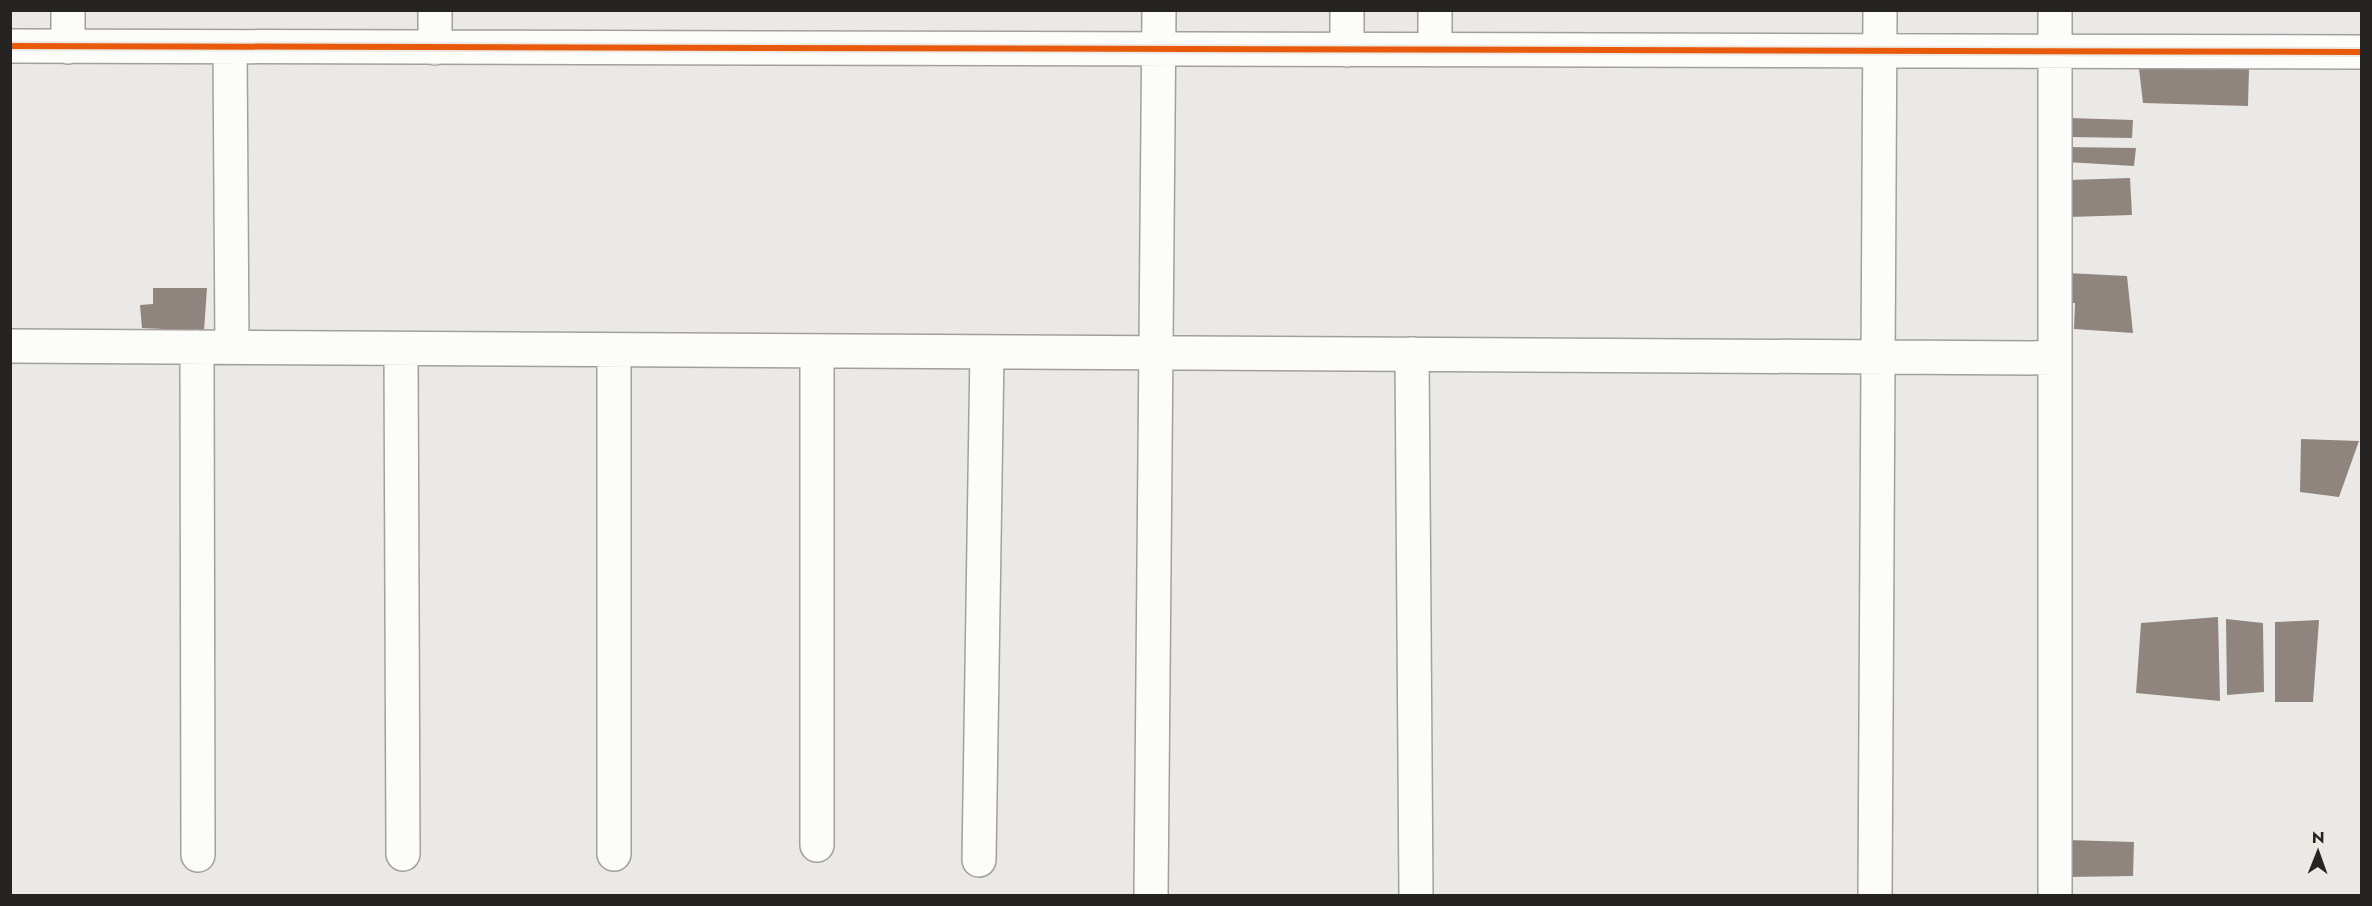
<svg xmlns="http://www.w3.org/2000/svg" width="2372" height="906" font-family="Jost,sans-serif">
	<style>
		.building { fill: #90857e }
		.lines { fill: none; stroke-linecap: round; stroke-linejoin: round }
		.minor-casing { stroke: #a2a09e; stroke-width: 36 }
		.minor { stroke: #fcfcfb; stroke-width: 33 }
		.cycleway-casing { stroke: #edeae3; stroke-width: 10 }
		.cycleway { stroke: #e8590c; stroke-width: 6 }
	</style>
	<rect width="100%" height="100%" fill="#ebe9e5"/>
	<!-- building -->
	<path class="building" d="M2139 69H2249L2248 106 2143 103Z
		M2069 118 2133 120 2132 138 2069 137Z
		M2067 147 2136 148 2134 166 2066 162Z
		M2130 178 2132 215 2069 217 2070 180Z
		M2067 273 2127 276 2133 333 2074 329 2075 303H2067Z
		M153 288H207L204 331 142 328 140 305 153 304Z
		M2301 439 2359 441 2339 497 2300 492Z
		M2218 617 2220 701 2136 693 2141 623Z
		M2226 619 2263 623 2264 692 2227 695Z
		M2319 620 2313 702H2275V622Z
		M2067 840 2134 842 2133 876 2067 877Z"/>
	<g class="lines">
		<!-- minor casing -->
		<g class="minor-casing">
			<path id="minor" d="M435 10V48
				M2055 10V896
				M10 46 2362 52
				M68 47V10
				M230 47 232 347
				M1347 50V10
				M1435 50V10
				M10 346 2055 358
				M197 347 198 855
				M401 349 403 854
				M614 350V854
				M1412 354 1416 896
				M817 845V351
				M979 860 987 352
				M1151 896 1159 10
				M1875 896 1880 10"/>
		</g>
		<!-- minor -->
		<use href="#minor" class="minor"/>
		<!-- cycleway casing -->
		<g class="cycleway-casing">
			<path id="cycleway" d="M10 46 2362 52"/>
		</g>
		<!-- cycleway -->
		<use href="#cycleway" class="cycleway"/>
	</g>
	<!-- border -->
	<rect width="2372" height="906" fill="none" stroke="#262422" stroke-width="24"/>
	<!-- north arrow -->
	<g transform="translate(2318 852) rotate(1)" stroke="#edeae3" stroke-width="4.5" paint-order="stroke">
	<path d="M0-4.5L10 22L0 15L-10 22Z" fill="#262422"/>
	<text y="-9" font-size="16" font-weight="bold" text-anchor="middle" fill="#262422">N</text>
	</g>
</svg>
